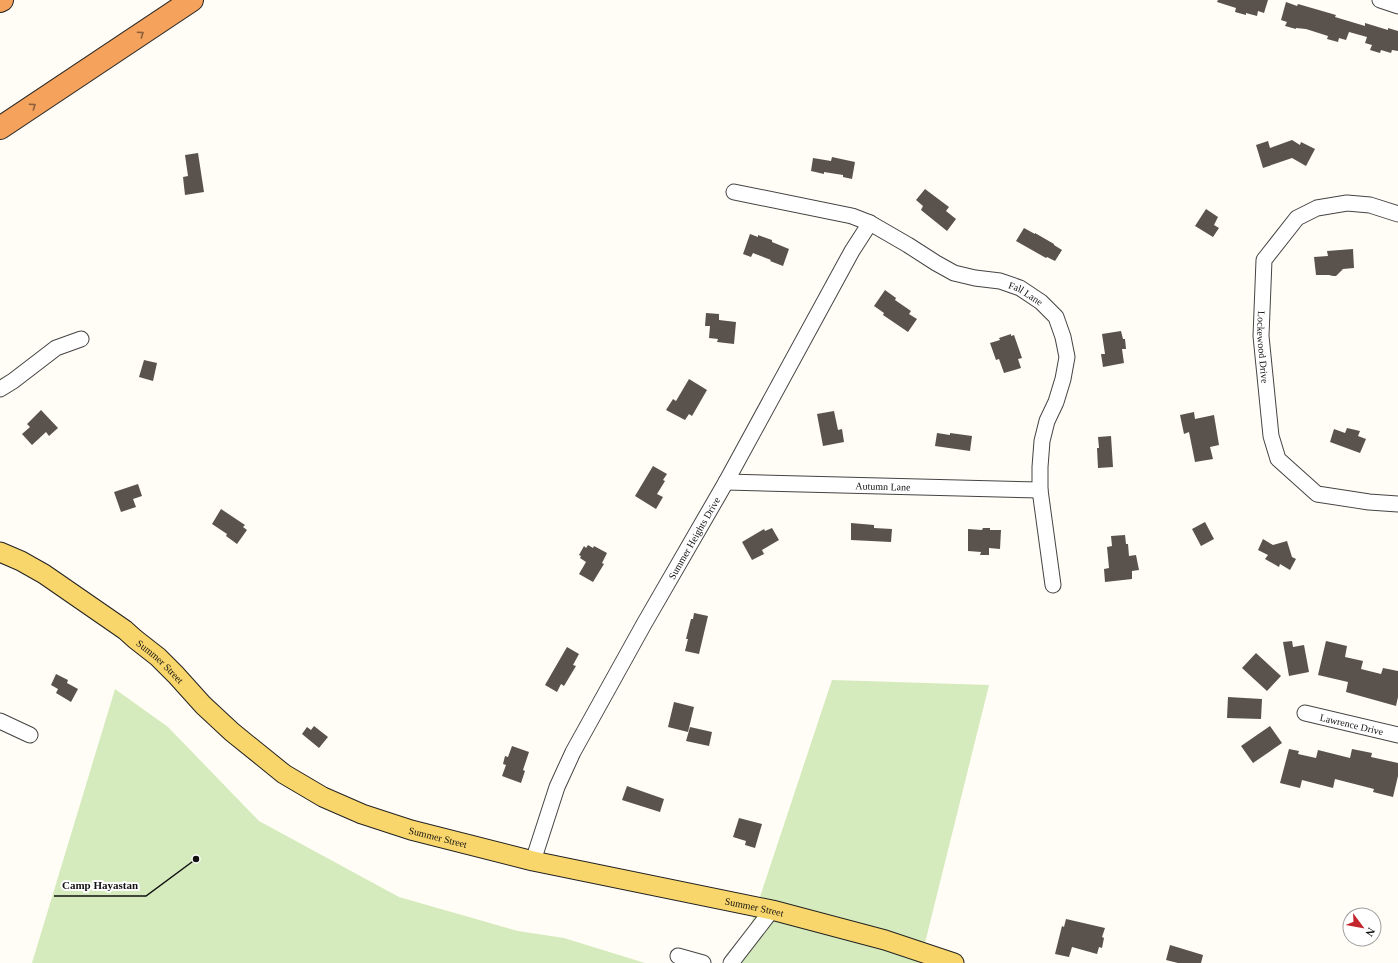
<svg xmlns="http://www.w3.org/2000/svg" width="1398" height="963" font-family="Georgia,serif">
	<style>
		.green { fill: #d5ebbd }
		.building { fill: #5a524d }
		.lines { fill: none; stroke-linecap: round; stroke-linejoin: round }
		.minor-casing { stroke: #444; stroke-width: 17 }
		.major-casing { stroke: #222; stroke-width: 21 }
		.highway-casing { stroke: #222; stroke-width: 24 }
		.minor { stroke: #fff; stroke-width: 15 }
		.major { stroke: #f9d66b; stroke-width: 19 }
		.highway { stroke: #f5a25d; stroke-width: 22 }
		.oneway { stroke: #8e613b }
		.labels { text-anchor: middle; stroke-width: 4; stroke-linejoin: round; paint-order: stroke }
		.street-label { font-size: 10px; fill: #111; stroke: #fff }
		.leader { fill: none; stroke: #111; stroke-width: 1.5 }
		.callout-dot { fill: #111; stroke: #fff; stroke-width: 1.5 }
		.callout-label { font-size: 11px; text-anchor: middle; font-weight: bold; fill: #111; stroke: #fff; stroke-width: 4; stroke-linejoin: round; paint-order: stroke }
	</style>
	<rect width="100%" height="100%" fill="#fffdf5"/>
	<!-- green -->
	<path class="green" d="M832 680 989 685 920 963H738Z
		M115 689 168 727 259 821 399 897 518 931 564 938 645 963H32Z"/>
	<!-- building -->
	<path class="building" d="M1218 0H1268L1264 13 1258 11 1257 16 1246 13V15L1235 12 1236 8 1217 2Z
		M1286 2 1297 6 1298 4 1336 15 1335 17 1365 26V23L1388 30V28L1398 31V51L1392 50 1391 53 1381 50 1380 53 1370 50 1372 45 1365 43 1367 37 1349 32 1346 40 1339 38 1338 42 1327 39 1328 36 1306 29 1296 28V29L1285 26 1287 22 1281 20Z
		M1292 140 1300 145 1301 142 1315 149 1306 166 1292 158 1263 168 1256 145 1268 141 1270 148Z
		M198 153 204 192 185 195 183 177 188 176 185 155Z
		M832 157 855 162 852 179 843 177V175L824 172V174L811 171 813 158 831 161Z
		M925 189 949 207 946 211 956 219 947 231 921 210 923 206 916 200Z
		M1206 209 1218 217 1214 225 1219 228 1213 237 1195 226Z
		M1024 228 1035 234V233L1054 244V245L1062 250 1055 261 1047 257 1046 258 1016 241Z
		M750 234 758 237V235L772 240V242L789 249 783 266 770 261 771 260 753 253 751 257 743 254Z
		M1353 249 1354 268 1343 269 1336 276H1333L1329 275H1316L1314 257 1328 256 1327 251Z
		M885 290 896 298 895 300 911 311 909 314 917 319 908 332 883 315 884 313 874 306Z
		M706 313 719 314V320L736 322 734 344 717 342 718 339 709 338 710 326H705Z
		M1121 331 1123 339H1125L1126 349H1122L1124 363 1103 367 1101 354H1105L1102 334Z
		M1011 334V336L1014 335 1022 358 1018 359 1021 368 1004 373 999 359 996 360 990 343 1000 340 999 338Z
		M144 360 157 363 153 381 139 377Z
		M689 379 707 390 692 416 689 414 685 420 666 410 673 399 676 401Z
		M41 410 58 428 49 436 46 432 32 445 22 434 30 427 27 424Z
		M834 411 838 430 842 429 844 442 823 446 817 414Z
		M1194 412 1195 419 1214 415 1219 445 1210 447 1213 459 1195 462 1189 432 1184 434 1180 415Z
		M1347 428 1360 431 1358 436 1366 439 1360 453 1330 442 1334 429 1345 433Z
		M937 433 950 435V433L972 436 970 451 935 446Z
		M1111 436 1113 467 1098 468 1097 448H1099L1098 437Z
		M653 466 667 474 663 480 665 481 657 494 663 497 656 509 635 496Z
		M138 484 142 496 133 499 136 507 121 512 114 492Z
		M221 509 245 525 243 527 247 530 237 544 226 536 227 534 212 524Z
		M1205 522 1214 539 1201 546 1192 529Z
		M851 523 874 525V528L892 529 891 542 851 540Z
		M772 528 779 540 762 550 764 554 752 560 742 542 764 529 765 531Z
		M983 528H990V530H1001L1000 549 989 548V555H980L981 552 968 551V529L982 530Z
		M1125 535 1126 544H1128L1129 556 1136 555 1139 570 1132 571V579L1105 582 1104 569 1109 568 1107 547 1112 546 1111 536Z
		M1263 539 1273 545 1287 541 1292 557 1296 559 1290 570 1280 564 1279 567 1265 559 1268 555 1258 550Z
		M588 545 593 548 594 546 607 553 602 563 604 564 593 582 579 574 586 562 580 558 581 556 579 555 584 546 586 548Z
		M694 613 708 616 699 654 685 651 688 639H686L691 619H693Z
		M1292 641 1293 647 1304 645 1309 672 1289 676 1283 642Z
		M1326 641 1347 646 1345 657 1363 661 1361 669 1381 674 1383 668 1398 671V697L1396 706 1346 692 1348 682 1318 675Z
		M567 647 579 654 573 665 576 666 564 686 561 684 557 692 545 685Z
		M1256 653 1281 676 1267 691 1242 668Z
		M56 674 68 680 67 683 78 689 71 702 56 693 58 689 51 685Z
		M1228 697 1262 699 1261 719 1227 718Z
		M674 702 694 707 688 732 668 727Z
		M314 726 328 737 319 748 302 734 307 727 311 730Z
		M1270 726 1282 743 1253 763 1241 746Z
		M690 727 712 732 709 746 686 741Z
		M512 746 529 752 523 770 525 771 521 783 502 776 506 765 503 764 505 756 508 757Z
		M1289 749 1299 751 1298 754 1316 758 1318 750 1350 758 1352 749 1372 753 1371 757 1398 763V776L1393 797 1373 792 1374 789 1335 779 1333 788 1302 780 1300 788 1280 783Z
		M627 786 664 799 660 812 622 800Z
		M739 818 762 824 755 848 745 845 746 841 733 837Z
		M1066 919 1105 928 1102 937 1104 938 1102 948 1099 947 1097 954 1072 947 1069 957 1055 954 1062 926 1064 927Z
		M1170 945 1203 955 1201 963H1178L1166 960Z"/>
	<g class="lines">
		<!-- minor casing -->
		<g class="minor-casing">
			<g id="minor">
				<path d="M1380 0 1398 6"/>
				<path id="s1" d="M734 192 852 216 870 223 908 245 936 263 954 273 975 278 1000 281 1020 288 1041 302 1056 317 1063 337 1067 357 1063 379 1056 402 1047 421 1042 441 1040 467V490L1053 585"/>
				<path id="s2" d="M1398 214 1370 205 1347 203 1317 208 1297 218 1264 260 1261 336 1271 436 1278 459 1317 494 1369 502 1398 504"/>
				<path d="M0 389 13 381 56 348 81 339"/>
				<path id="s3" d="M726 482 1040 490"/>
				<path id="s4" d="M1305 713 1398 735"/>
				<path d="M0 721 30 735"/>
				<path id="s5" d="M533 861 557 787 573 752 644 624 726 482 852 251 870 223"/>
				<path d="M678 956 703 963"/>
				<path d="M731 963 772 910"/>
			</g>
		</g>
		<!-- major casing -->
		<g class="major-casing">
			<g id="major">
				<path id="s6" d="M0 552 21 561 44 574 125 630 135 639 158 657 176 675 203 705 232 732 284 774 323 797 362 814 411 830 533 861 772 910 885 940 954 963"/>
			</g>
		</g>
		<!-- highway casing -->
		<g class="highway-casing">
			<path id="highway" d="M0 1 2 0
				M0 128 192 0"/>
		</g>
		<!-- minor -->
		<use href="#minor" class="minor"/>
		<!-- major -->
		<use href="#major" class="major"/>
		<!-- highway -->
		<use href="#highway" class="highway"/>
	</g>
	<!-- one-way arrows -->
	<defs><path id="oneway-chevron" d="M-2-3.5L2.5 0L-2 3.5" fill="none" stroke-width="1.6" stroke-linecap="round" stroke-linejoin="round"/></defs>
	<g class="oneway">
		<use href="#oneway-chevron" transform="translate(141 34) rotate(-34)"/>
		<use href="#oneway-chevron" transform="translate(33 106) rotate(-34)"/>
	</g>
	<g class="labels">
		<!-- street labels -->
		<g class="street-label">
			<text dy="4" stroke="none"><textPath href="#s1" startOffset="313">Fall Lane</textPath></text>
			<text dy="4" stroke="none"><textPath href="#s2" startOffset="246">Lockewood Drive</textPath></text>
			<text dy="4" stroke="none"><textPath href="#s3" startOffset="157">Autumn Lane</textPath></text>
			<text dy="4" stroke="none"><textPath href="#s5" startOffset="362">Summer Heights Drive</textPath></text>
			<text dy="4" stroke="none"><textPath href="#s6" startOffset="195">Summer Street</textPath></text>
			<text dy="4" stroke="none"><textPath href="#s4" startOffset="48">Lawrence Drive</textPath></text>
			<text dy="4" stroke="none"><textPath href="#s6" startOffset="530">Summer Street</textPath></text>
			<text dy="4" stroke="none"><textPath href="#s6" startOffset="854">Summer Street</textPath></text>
		</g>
	</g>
	<!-- callouts -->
	<path class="leader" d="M196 859L146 896H54"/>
	<circle class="callout-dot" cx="196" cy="859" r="4"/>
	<g class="callout-label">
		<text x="100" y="889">Camp Hayastan</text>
	</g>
	<!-- north arrow -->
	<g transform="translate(1362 927) rotate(122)"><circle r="19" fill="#ffffff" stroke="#a0a0a0"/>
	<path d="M0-3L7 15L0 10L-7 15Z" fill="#c4262e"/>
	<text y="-6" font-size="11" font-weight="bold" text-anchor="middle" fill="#111111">N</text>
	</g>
</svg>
